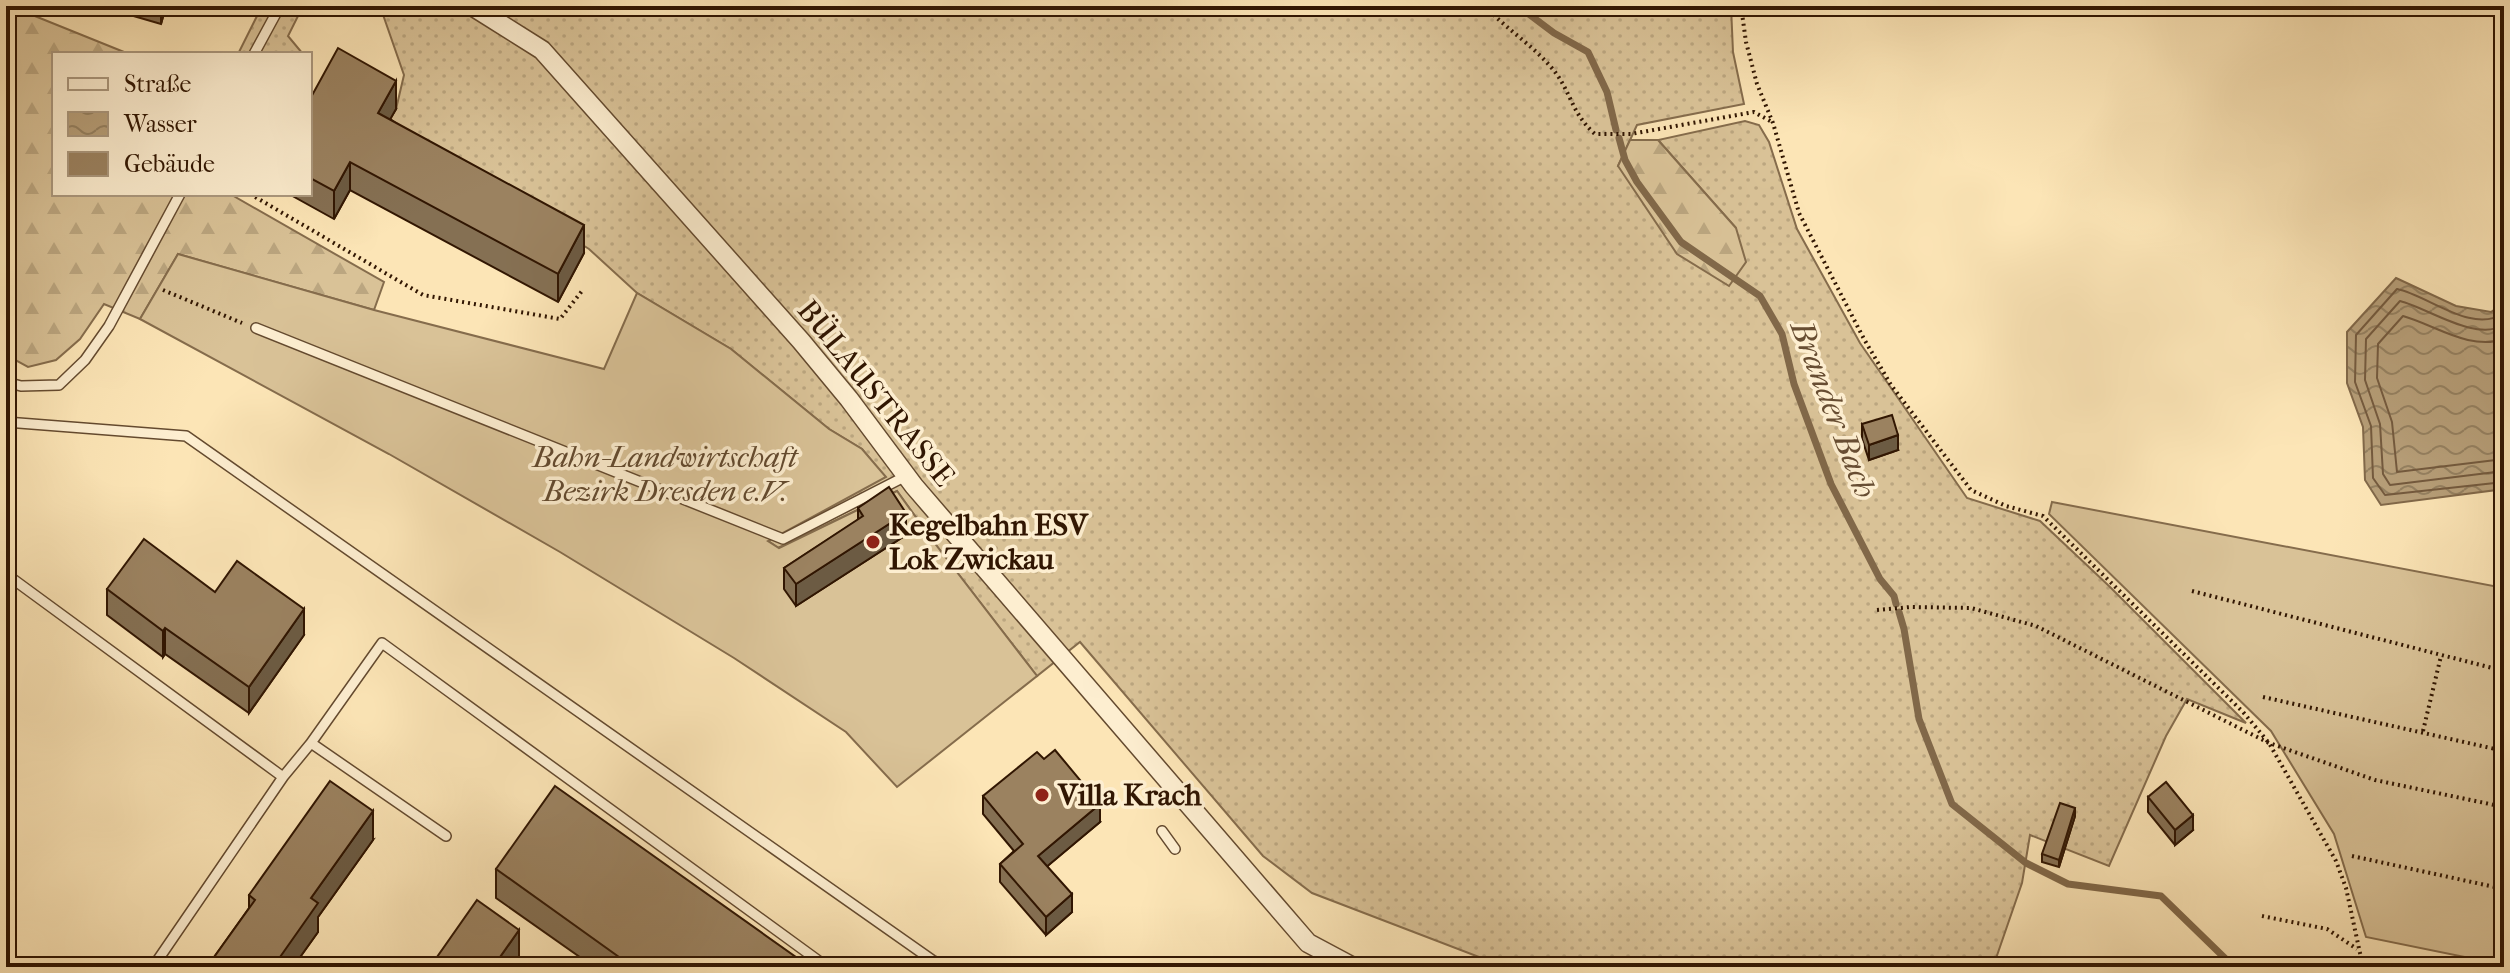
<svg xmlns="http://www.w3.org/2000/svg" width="2510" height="973" font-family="'IM FELL French Canon',serif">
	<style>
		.grass { fill: url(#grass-dots); stroke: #856c4c; stroke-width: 2 }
		.forest { fill: url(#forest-firs); stroke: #856c4c; stroke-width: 2 }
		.garden { fill: #d9c297; stroke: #856c4c; stroke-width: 2 }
		.water { fill: url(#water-waves); stroke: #816849; stroke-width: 2 }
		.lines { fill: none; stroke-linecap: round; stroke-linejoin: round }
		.shore { stroke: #745a3e; stroke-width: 2 }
		.stream { stroke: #816849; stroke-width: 7 }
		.lane-casing { stroke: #644a2f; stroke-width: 12 }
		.street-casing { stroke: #644a2f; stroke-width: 21 }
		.path { stroke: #311602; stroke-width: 4; stroke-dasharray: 2 4; stroke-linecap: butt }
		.lane { stroke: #fdeed0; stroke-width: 9 }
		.street { stroke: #fdeed0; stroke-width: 18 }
		.wall { fill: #857053; stroke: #311602; stroke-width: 2 }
		.shaded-wall { fill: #6c5b43; stroke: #311602; stroke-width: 2 }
		.building { fill: #9b8260; stroke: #311602; stroke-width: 2 }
		.poi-dot { fill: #8f2418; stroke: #fdeed0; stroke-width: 3 }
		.labels { text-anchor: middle; stroke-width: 7; stroke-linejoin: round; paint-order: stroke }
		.street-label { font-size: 30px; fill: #311602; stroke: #fdeed0 }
		.park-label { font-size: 30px; font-style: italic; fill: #634a2f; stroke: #fdeed0 }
		.poi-label { font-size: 30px; font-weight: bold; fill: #311602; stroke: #fdeed0; text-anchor: start }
		.water-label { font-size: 32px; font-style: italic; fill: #674d32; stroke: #fdeed0 }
	</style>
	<defs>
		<pattern id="grass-dots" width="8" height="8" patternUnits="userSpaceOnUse" patternTransform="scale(2)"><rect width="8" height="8" fill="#d9c297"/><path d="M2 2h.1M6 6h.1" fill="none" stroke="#bba680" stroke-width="1.8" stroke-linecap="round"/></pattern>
		<pattern id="forest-firs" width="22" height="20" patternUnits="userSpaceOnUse" patternTransform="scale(2)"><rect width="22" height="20" fill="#d9c297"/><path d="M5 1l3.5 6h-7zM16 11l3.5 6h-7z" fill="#bba680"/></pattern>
		<pattern id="water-waves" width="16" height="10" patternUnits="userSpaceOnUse" patternTransform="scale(2)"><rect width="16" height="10" fill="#b79f79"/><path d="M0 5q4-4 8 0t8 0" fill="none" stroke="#958161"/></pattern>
	</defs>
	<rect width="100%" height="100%" fill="#fce5b6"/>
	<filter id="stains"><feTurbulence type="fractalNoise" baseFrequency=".0025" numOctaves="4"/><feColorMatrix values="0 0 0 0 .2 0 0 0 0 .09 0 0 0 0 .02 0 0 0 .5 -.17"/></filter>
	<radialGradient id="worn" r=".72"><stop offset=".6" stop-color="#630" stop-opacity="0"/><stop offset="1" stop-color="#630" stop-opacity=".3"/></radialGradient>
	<!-- grass -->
	<path class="grass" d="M262 6H303L288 36 303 54H238Z
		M380 6H1731L1733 52 1744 104 1637 125 1618 166 1736 228 1658 140 1745 121 1759 125 1769 142 1797 229 1860 343 1967 498 2040 521 2109 586 2246 723 2187 699 2166 736 2109 866 2030 835 2022 883 1993 967H1668L1663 965 1655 967H1505L1312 893 1263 856 1080 642 1037 676 933 541 897 491 778 548 767 540 885 477 862 449 829 429 731 349 637 293 589 249 387 123 396 109 404 75Z"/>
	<!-- forest -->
	<path class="forest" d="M10 6 129 54H54V194H230L384 282 374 310 178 254 140 319 104 304 80 339 56 360 28 367 6 355V14Z
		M1630 140H1658L1736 228 1746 262 1729 286 1677 254 1618 166Z"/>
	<!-- garden -->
	<path class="garden" d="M178 254 374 310 604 369 637 293 731 349 829 429 862 449 886 477 768 541 779 548 897 491 933 541 1037 676 897 787 846 732 734 658 560 552 389 454 140 319Z
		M2052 502 2504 588V965L2366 937 2334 834 2271 731 2049 514Z"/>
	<!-- water -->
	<path class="water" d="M2396 278 2456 306 2491 312 2504 303V489L2381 505 2365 480 2363 427 2347 383V332Z"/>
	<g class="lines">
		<!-- shore -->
		<path class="shore" d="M2504 313C2472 335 2428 295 2397 289L2356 335 2355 382 2371 426 2373 478 2385 495 2504 482
			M2504 325C2475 342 2428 308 2400 301L2366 339 2365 380 2380 424 2383 474 2390 485 2504 471
			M2504 339C2470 351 2435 325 2403 316L2378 344 2377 378 2392 422 2397 472 2504 459"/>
		<!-- stream -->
		<path class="stream" d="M1518 6 1554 33 1588 52 1607 92 1616 130
			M1619 138 1625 160 1637 182 1681 242 1760 296 1782 334 1794 384 1831 484 1880 579 1894 596 1896 604
			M1899 612 1904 629 1919 719 1952 804 2026 863 2068 884 2161 896 2234 967"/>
		<!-- lane casing -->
		<g class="lane-casing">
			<path id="lane" d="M254 54 280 6
				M256 328 783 539 906 476
				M6 382 21 386 59 385 85 360 109 326 180 194
				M6 422 186 436 932 960 946 967
				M6 574 283 777 311 743 382 643 827 967
				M311 743 446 836
				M1162 831 1175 849
				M153 967 283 777"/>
		</g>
		<!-- street casing -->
		<g class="street-casing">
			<path id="street" d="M472 6 542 50 801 341 849 399 914 486 1308 943 1353 967"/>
		</g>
		<!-- path -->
		<path class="path" d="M1485 6C1505 28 1531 44 1550 66 1571 89 1570 112 1595 134H1631L1754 112 1772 122
			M1741 6 1746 42 1757 84 1773 123 1799 213 1864 339 1891 385 1971 490 2006 506 2043 516 2243 712 2269 743 2336 861 2346 888 2363 967
			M250 194 423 295 560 319 582 291
			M163 290 242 323
			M2192 591 2504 671
			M1877 610 1911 607 1971 608 2036 626 2269 743 2375 780 2504 807
			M2263 697 2504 751
			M2423 731 2441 656
			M2352 856 2504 889
			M2262 916 2327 929 2357 949"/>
		<!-- lane -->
		<use href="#lane" class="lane"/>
		<!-- street -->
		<use href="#street" class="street"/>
	</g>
	<!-- wall -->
	<path class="wall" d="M99 6H166L161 24Z
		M310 99 396 109 390 119 584 253 558 302 350 190 334 219 289 194H310Z
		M1862 424 1898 450 1869 460 1862 439Z
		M858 508 906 535 796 606 784 589V568L858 520Z
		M107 589 215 592 304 635 249 713 165 654 163 657 107 615Z
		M983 796 1100 822 1047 866 1072 912 1046 935 1000 882V864L1014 851 983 814Z
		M2148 797 2193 830 2175 845 2148 812Z
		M2075 816 2059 867 2042 862V854Z
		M373 840 318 917V932L293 967H207L249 908V895Z
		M496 869 810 967H594L496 898Z"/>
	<!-- shaded-wall -->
	<path class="shaded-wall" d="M161 6H166L161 24Z
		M396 81V109L378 141V113Z
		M350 162V190L334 219V191Z
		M584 225V253L558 302V274Z
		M1898 435V450L1869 460V445Z
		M906 513V535L796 606V584Z
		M304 609V635L249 713V687Z
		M165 628V654L163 657V631Z
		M1100 804V822L1038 874V856Z
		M2075 808V816L2059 867V860Z
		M373 811V840L318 917V932L293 967H273L311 898Z
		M2193 815V830L2175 845V830Z
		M1072 894V912L1046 935V917Z
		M519 930V959L513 967H493Z"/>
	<!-- building -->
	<path class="building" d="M338 48 396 81 378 113 584 225 558 274 350 162 334 191 310 178V99Z
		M1892 415 1898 435 1869 445 1862 424Z
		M889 487 906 513 796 584 784 568 863 516 858 508Z
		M144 539 215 592 237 561 304 609 249 687 165 628 163 631 107 589Z
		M1055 750 1100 804 1038 856 1072 894 1046 917 1000 864 1023 844 983 796 1037 752 1044 759Z
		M330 781 373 811 311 898 318 903 273 967H207L255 900 249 895Z
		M2166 782 2193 815 2175 830 2148 797Z
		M555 786 810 967H633L496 869Z
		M2060 803 2075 808 2059 860 2042 854Z
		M477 900 519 930 493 967H430Z"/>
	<!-- markers -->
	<g class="poi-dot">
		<circle cx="873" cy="542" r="8"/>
		<circle cx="1042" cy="795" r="8"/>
	</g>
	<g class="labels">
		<!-- street labels -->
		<g class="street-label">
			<text transform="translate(876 393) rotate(51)" y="10">BÜLAUSTRASSE</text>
		</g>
		<!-- park labels -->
		<g class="park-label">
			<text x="665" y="467">Bahn-Landwirtschaft<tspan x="665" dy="34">Bezirk Dresden e.V.</tspan></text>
		</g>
		<!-- poi labels -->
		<g class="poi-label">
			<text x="889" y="535">Kegelbahn ESV<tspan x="889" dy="34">Lok Zwickau</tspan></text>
			<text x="1058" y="805">Villa Krach</text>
		</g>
		<!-- water labels -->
		<g class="water-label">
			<text transform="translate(1834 409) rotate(69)" y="11">Brander Bach</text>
		</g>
	</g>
	<!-- margin -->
	<rect width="2510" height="973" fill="none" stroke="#fce5b6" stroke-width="32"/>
	<rect x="8" y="8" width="2494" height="957" fill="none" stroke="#311602" stroke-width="4"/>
	<rect x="16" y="16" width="2478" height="941" fill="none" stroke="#311602" stroke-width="2"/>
	<!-- legend -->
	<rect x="52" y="52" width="260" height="144" fill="#fdeed0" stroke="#ab987e" stroke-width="2"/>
	<rect x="68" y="78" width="40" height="12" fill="#fdeed0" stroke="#ab987e" stroke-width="2"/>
	<text x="124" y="92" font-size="24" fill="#311602">Straße</text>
	<rect x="68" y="112" width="40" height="24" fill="url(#water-waves)" stroke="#ab987e" stroke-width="2"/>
	<text x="124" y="132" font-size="24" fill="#311602">Wasser</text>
	<rect x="68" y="152" width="40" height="24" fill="#9b8260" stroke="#ab987e" stroke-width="2"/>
	<text x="124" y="172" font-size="24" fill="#311602">Gebäude</text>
	<rect width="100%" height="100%" filter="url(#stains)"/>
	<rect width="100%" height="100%" fill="url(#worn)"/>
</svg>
